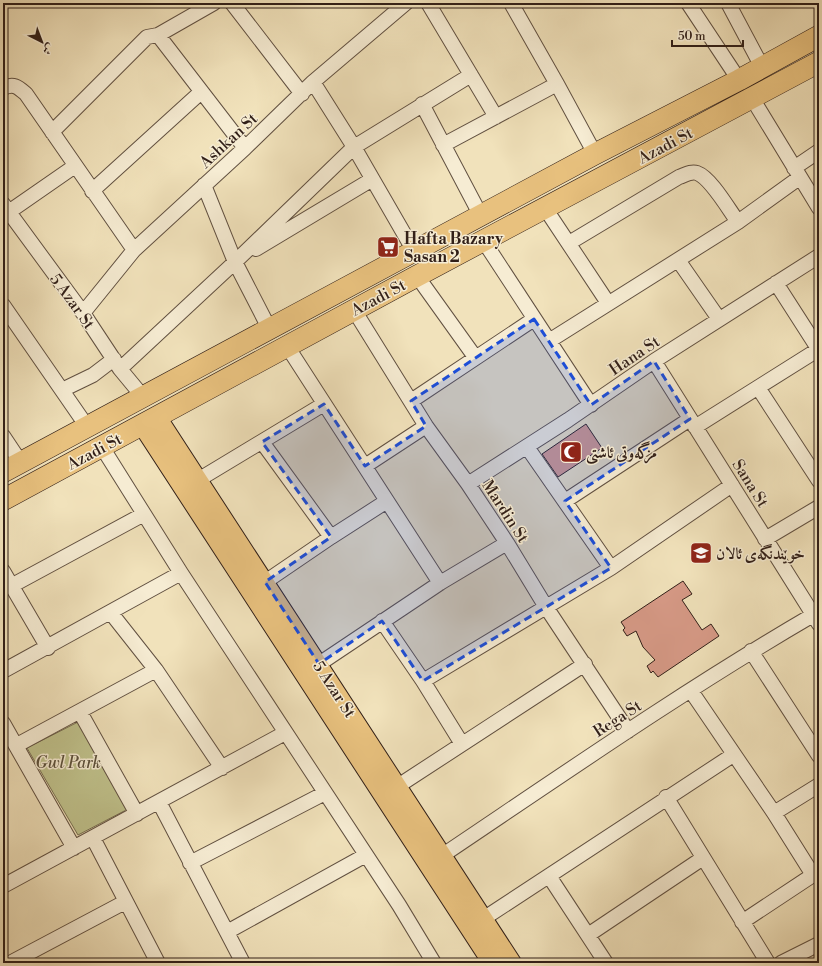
<svg xmlns="http://www.w3.org/2000/svg" width="822" height="966" font-family="'Libre Bodoni',Amiri,serif">
	<style>
		.green { fill: #c0c28c; stroke: #787052 }
		.building { fill: #d79a87; stroke: #311f18 }
		.lines { fill: none; stroke-linecap: round; stroke-linejoin: round }
		.minor-casing { stroke: #615041; stroke-width: 16 }
		.major-casing { stroke: #311f18; stroke-width: 20 }
		.highway-casing { stroke: #311f18; stroke-width: 22 }
		.minor { stroke: #f6ecd3; stroke-width: 14 }
		.major { stroke: #e8c17e; stroke-width: 18 }
		.highway { stroke: #e8c17e; stroke-width: 21 }
		.marked { fill: #1d4ed8; fill-opacity: 0.2; stroke: #1d4ed8; stroke-width: 3; stroke-dasharray: 8 5; stroke-linejoin: round }
		.labels { text-anchor: middle; stroke-width: 3; stroke-linejoin: round; paint-order: stroke }
		.street-label { font-size: 16px; fill: #311f18; stroke: #f6ecd3 }
		.poi-label { font-size: 16px; font-weight: bold; fill: #311f18; stroke: #f6ecd3; text-anchor: start }
		.park-label { font-size: 16px; font-style: italic; fill: #5c503b; stroke: #f6ecd3 }
	</style>
	<rect width="100%" height="100%" fill="#f1e2bb"/>
	<filter id="stains"><feTurbulence type="fractalNoise" baseFrequency=".005" numOctaves="4"/><feColorMatrix values="0 0 0 0 .2 0 0 0 0 .09 0 0 0 0 .02 0 0 0 .5 -.17"/></filter>
	<radialGradient id="worn" r=".72"><stop offset=".6" stop-color="#630" stop-opacity="0"/><stop offset="1" stop-color="#630" stop-opacity=".3"/></radialGradient>
	<!-- green -->
	<path class="green" d="M78 722 128 809 78 835 27 748Z"/>
	<!-- building -->
	<path class="building" d="M586 424 602 448 558 477 542 454Z
		M683 581 692 594 682 600 702 630 711 624 719 636 658 677 653 671 651 673 647 666 655 660 643 647 636 631 627 636 623 630 625 628 621 622Z"/>
	<g class="lines">
		<!-- minor casing -->
		<g class="minor-casing">
			<path id="minor" d="M232 3 302 94
				M428 3 496 117
				M511 3 557 84 595 154
				M688 3 739 80
				M728 3 762 67
				M158 35 214 3
				M313 82 354 147 414 251
				M3 88C14 83 18 87 26 94L134 250
				M752 98 819 208
				M422 104 481 216
				M52 132 147 37 158 35 245 148
				M443 145 557 84
				M794 168 819 151
				M204 185 235 262 270 330
				M92 191 201 92
				M3 204 83 313 120 369 144 398
				M545 208 608 303
				M3 216 75 166
				M483 240 591 405
				M569 243 679 177C685 175 691 171 697 173 711 178 729 210 738 222
				M256 249 371 180
				M678 260 719 319
				M417 276 475 357
				M776 283 819 350
				M3 305 88 428
				M354 310 426 426 468 484 507 543 546 607 628 731
				M83 313 134 250 245 148 313 82 406 3
				M549 341 738 222 799 178
				M287 346 440 583
				M654 361 819 624
				M120 369 235 262 354 147 471 75
				M759 389 819 481
				M62 390 93 375 114 359
				M411 401 534 319
				M695 427 819 349
				M3 436 21 463
				M262 442 331 537
				M102 447 181 573 399 905 434 963
				M527 447 611 568
				M365 466 426 426
				M198 480 324 404
				M468 484 568 420 654 361 819 256
				M565 501 690 419
				M765 539 819 507
				M3 571 48 648
				M265 582 331 537 387 501
				M11 586 144 514
				M111 613 156 670 222 768
				M382 621 423 681 462 744
				M751 651 819 756
				M319 664 440 583 507 543
				M3 671 181 573
				M423 681 611 568 732 485
				M691 691 774 813 813 875
				M80 712 137 814
				M3 723 74 848
				M17 745 156 670
				M398 786 585 664
				M666 797 768 963
				M159 802 243 963
				M774 813 819 785
				M93 838 158 963
				M443 855C565 773 686 689 813 615
				M190 863 325 793
				M549 876 606 963
				M3 886 285 733
				M483 919 733 755
				M742 922 819 871
				M227 932 366 855
				M588 935 703 858
				M10 963 125 902
				M781 963 819 944"/>
		</g>
		<!-- major casing -->
		<g class="major-casing">
			<path id="major" d="M157 417 512 963
				M142 425 492 963"/>
		</g>
		<!-- highway casing -->
		<g class="highway-casing">
			<path id="highway" d="M3 472 595 154 739 80 819 36
				M3 500 417 276 819 62"/>
		</g>
		<!-- minor -->
		<use href="#minor" class="minor"/>
		<!-- major -->
		<use href="#major" class="major"/>
		<!-- highway -->
		<use href="#highway" class="highway"/>
	</g>
	<!-- marked area -->
	<path class="marked" d="M534 319 591 405 654 361 690 419 565 501 611 568 423 681 382 621 319 664 265 582 331 537 262 442 324 404 365 466 426 426 411 401Z"/>
	<!-- icons -->
	<defs>
		<g id="supermarket-square" transform="scale(1.15)"><rect x="-9" y="-9" width="18" height="18" rx="4" fill="#8f2418" stroke="#f6ecd3"/><path d="M-6-5.5h2.5l.6 2H6L4.5 2H-2.5L-4.4-4H-6ZM-1.5 3.2a1.3 1.3 0 1 0 .1 0ZM3 3.2a1.3 1.3 0 1 0 .1 0Z" fill="#fff"/></g>
		<g id="mosque-square" transform="scale(1.15)"><rect x="-9" y="-9" width="18" height="18" rx="4" fill="#8f2418" stroke="#f6ecd3"/><path d="M3.5-4.9A6 6 0 1 0 3.5 4.9A5 5 0 1 1 3.5-4.9Z" fill="#fff"/></g>
		<g id="school-square" transform="scale(1.15)"><rect x="-9" y="-9" width="18" height="18" rx="4" fill="#8f2418" stroke="#f6ecd3"/><path d="M0-5L7-2L0 1L-7-2ZM-4 1L0 2.5L4 1V4Q0 6-4 4Z" fill="#fff"/></g>
	</defs>
	<g fill-rule="evenodd">
		<use href="#supermarket-square" x="388" y="247"/>
		<use href="#mosque-square" x="571" y="452"/>
		<use href="#school-square" x="701" y="553"/>
	</g>
	<g class="labels">
		<!-- street labels -->
		<g class="street-label">
			<text transform="translate(228 140) rotate(-43)" y="6">Ashkan St</text>
			<text transform="translate(665 145) rotate(-28)" y="6">Azadi St</text>
			<text transform="translate(378 297) rotate(-28)" y="6">Azadi St</text>
			<text transform="translate(73 301) rotate(54)" y="6">5 Azar St</text>
			<text transform="translate(634 355) rotate(-34)" y="6">Hana St</text>
			<text transform="translate(94 451) rotate(-28)" y="6">Azadi St</text>
			<text transform="translate(751 483) rotate(58)" y="6">Sana St</text>
			<text transform="translate(506 511) rotate(57)" y="6">Mardin St</text>
			<text transform="translate(335 689) rotate(57)" y="6">5 Azar St</text>
			<text transform="translate(617 718) rotate(-33)" y="6">Rega St</text>
		</g>
		<!-- poi labels -->
		<g class="poi-label">
			<text x="404" y="244">Hafta Bazary<tspan x="404" dy="18">Sasan 2</tspan></text>
			<text x="586" y="458">مزگەوتی ئاشتی</text>
			<text x="716" y="559">خوێندنگەی ئالان</text>
		</g>
		<!-- park labels -->
		<g class="park-label">
			<text x="68" y="768">Gwl Park</text>
		</g>
	</g>
	<!-- margin -->
	<rect width="822" height="966" fill="none" stroke="#f1e2bb" stroke-width="16"/>
	<rect x="4" y="4" width="814" height="958" fill="none" stroke="#311f18" stroke-width="2"/>
	<rect x="8" y="8" width="806" height="950" fill="none" stroke="#311f18"/>
	<!-- north arrow -->
	<g transform="translate(42 42) rotate(138)" stroke="#f6ecd3" stroke-width="3" paint-order="stroke">
	<path d="M0-3L7 15L0 10L-7 15Z" fill="#311f18"/>
	<text y="-6" font-size="11" font-weight="bold" text-anchor="middle" fill="#311f18">ش</text>
	</g>
	<!-- scale -->
	<path d="M672 40v6h71v-6" fill="none" stroke="#311f18" stroke-width="2"/>
	<text x="678" y="40" font-size="12" fill="#311f18" stroke="#f6ecd3" stroke-width="3" paint-order="stroke">50 m</text>
	<rect width="100%" height="100%" filter="url(#stains)"/>
	<rect width="100%" height="100%" fill="url(#worn)"/>
</svg>
